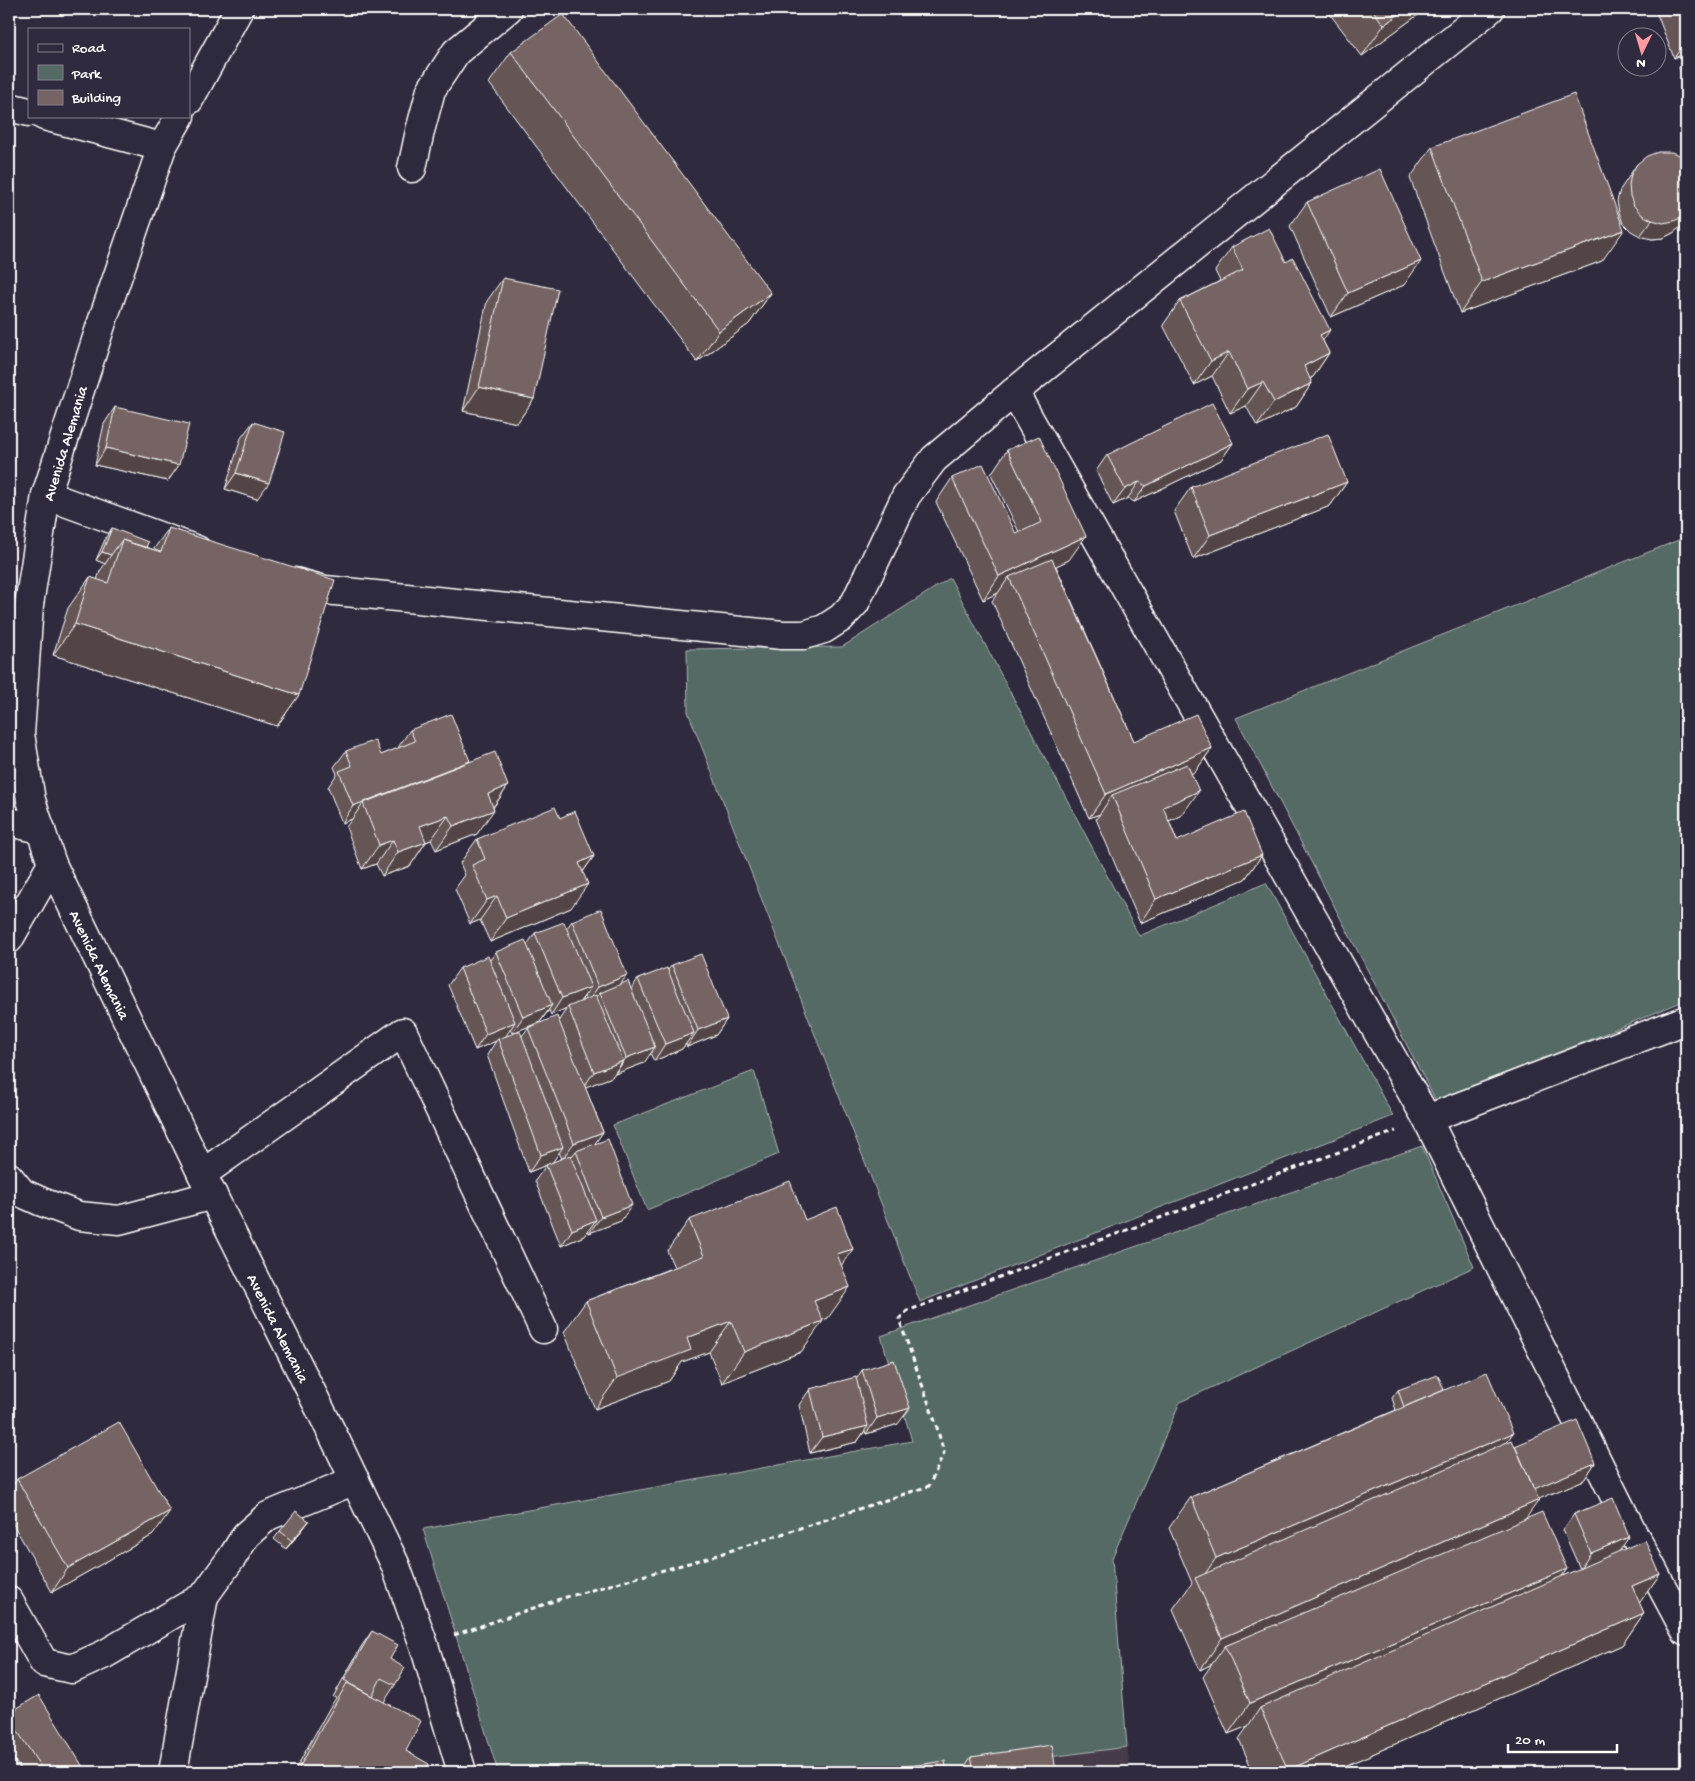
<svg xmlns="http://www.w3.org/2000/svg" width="1695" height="1781" font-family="'Gochi Hand',sans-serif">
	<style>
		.built { fill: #443b48 }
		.green { fill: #556a65; stroke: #aab4b2 }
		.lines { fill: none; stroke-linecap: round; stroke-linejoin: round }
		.minor-casing { stroke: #fff; stroke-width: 31 }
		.path { stroke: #fff; stroke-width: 3; stroke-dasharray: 5 4; stroke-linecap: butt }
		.minor { stroke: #2f2a3d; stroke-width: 28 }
		.wall { fill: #655555; stroke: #fff; fill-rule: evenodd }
		.shaded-wall { fill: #534545; stroke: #fff }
		.building { fill: #766363; stroke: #fff }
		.labels { text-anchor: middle; stroke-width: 5; stroke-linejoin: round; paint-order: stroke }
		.street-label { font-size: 16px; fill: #fff; stroke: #2f2a3d }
	</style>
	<rect width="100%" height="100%" fill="#2f2a3d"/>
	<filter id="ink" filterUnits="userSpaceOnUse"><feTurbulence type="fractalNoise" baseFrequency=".02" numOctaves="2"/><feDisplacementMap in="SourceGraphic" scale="10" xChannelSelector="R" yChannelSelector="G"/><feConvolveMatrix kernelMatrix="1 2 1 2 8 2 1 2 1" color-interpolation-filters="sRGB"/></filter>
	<g filter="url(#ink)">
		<!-- built -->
		<path class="built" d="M1127 1747 1131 1772H932Z"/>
		<!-- green -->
		<path class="green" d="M1686 537V1000L1437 1103 1236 718Z
			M950 578 1139 936 1266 883 1393 1116 920 1302 688 712 687 649 842 647Z
			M754 1071 779 1154 647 1210 613 1125Z
			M1422 1146 1474 1267 1180 1402 1112 1558 1127 1747 932 1772H498L423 1529 912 1441 881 1336Z"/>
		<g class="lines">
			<!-- minor casing -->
			<g class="minor-casing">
				<g id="minor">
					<path d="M189 100 239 9"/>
					<path d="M9 107 29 112"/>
					<path d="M44 116 162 147"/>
					<path id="s1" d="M180 116 162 147 103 319 46 495 29 605 20 734 31 800 52 864 202 1174 336 1441 395 1564 424 1645 462 1772"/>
					<path d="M412 168 420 131 431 90 456 52 508 9"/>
					<path d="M1014 392 1427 1119 1631 1529 1686 1632"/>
					<path d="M46 495 197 550"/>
					<path d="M295 582 325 590 783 635H804L824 629 841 618 855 603 906 496 934 459 1014 392 1490 9"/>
					<path d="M9 822 41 829"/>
					<path d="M9 939 52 864"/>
					<path d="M1427 1119 1686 1020"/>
					<path d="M202 1174 403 1032 543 1329"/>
					<path d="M9 1177 22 1193 42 1202 79 1216 119 1220 213 1195"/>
					<path d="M9 1601 44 1663 72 1669 105 1654 204 1596"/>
					<path d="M173 1772 204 1596 233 1556 246 1535 268 1516 355 1480"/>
				</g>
			</g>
			<!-- path -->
			<path class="path" d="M454 1635 563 1598 714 1556 929 1486 944 1453 936 1424 899 1319 907 1311 1396 1131"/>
			<!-- minor -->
			<use href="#minor" class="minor"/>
		</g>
		<!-- wall -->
		<path class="wall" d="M1326 9H1423L1419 14 1362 56Z
			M1655 9H1686V53L1674 58Z
			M511 52 771 293 749 324 697 362 489 83Z
			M1686 58V87L1679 68Z
			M1432 147 1602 261 1460 313 1410 178Z
			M1637 164 1682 226 1673 233 1663 238 1652 239 1640 236 1631 231 1623 223 1619 212 1617 201 1620 190 1626 181Z
			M1307 202 1404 285 1331 317 1290 226Z
			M1232 247 1323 341 1329 353 1313 377 1310 379 1312 383 1296 407 1257 426 1246 406 1230 413 1212 376 1194 385 1163 325 1180 301 1220 281 1215 271Z
			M503 278 534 399 517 423 463 411 487 301Z
			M115 407 179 465 168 481 95 465 104 424Z
			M253 422 257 499 225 489 241 438Z
			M1233 443 1221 460 1134 502 1128 498 1113 505 1096 471 1107 455Z
			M1007 450 1069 560 1056 566 1134 741 1212 748 1195 772 1191 773 1182 815 1169 821 1177 841 1262 855 1245 879 1140 923 1096 819 1100 814 1089 818 992 601 998 593 983 600 936 502 952 478 1016 534 1019 532 991 474Z
			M1347 482 1330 506 1193 559 1174 511 1191 487Z
			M112 528 146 548 153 550 169 528 299 695 277 726 53 655 68 608 90 577 97 580 100 571 105 564 96 560 106 537Z
			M410 730 468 763 508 786 493 808 477 834 436 850 431 840 426 842 410 866 382 876 376 864 362 869 346 827 352 819 342 823 328 787 337 774 334 767 346 751 381 755 399 748V746Z
			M560 818 594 856 583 872 571 908 490 942 480 920 470 924 455 889 465 875 460 863 477 839Z
			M572 921 621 984 631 989 638 979 668 970 672 965 727 1019 716 1035 687 1047 686 1044 682 1049 654 1061 650 1053 644 1063 615 1074 614 1073 612 1077 585 1087 603 1132 594 1144 621 1221 589 1233 588 1231 584 1236 561 1246 535 1181 546 1165 529 1172 487 1055 496 1041 475 1050 448 985 460 968 490 960 496 952 527 945 535 933 567 928ZM584 996 586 1000 581 1002ZM567 1008 559 1020 528 1028 522 1036H505L510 1029 512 1033 540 1022 549 1010 551 1015ZM559 1152 562 1159 552 1163Z
			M689 1220H805L841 1265 828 1318 822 1320 801 1352 722 1383 709 1352 682 1362 669 1381 595 1409 564 1332 586 1301 674 1267 667 1251Z
			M862 1370 898 1424 866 1434 865 1431 857 1442 810 1453 799 1405 810 1389 857 1378Z
			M1398 1390H1444L1506 1442 1515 1446 1595 1463 1584 1480 1538 1499 1525 1519 1561 1577 1580 1569 1563 1530 1574 1514 1619 1551 1660 1574 1639 1603 1644 1613 1622 1645 1331 1772H1253L1239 1739 1248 1726 1228 1734 1203 1677 1212 1664 1200 1670 1173 1609 1192 1583 1169 1528 1191 1497 1396 1410 1392 1398Z
			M17 1479 153 1535 52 1592 9 1517V1491Z
			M309 1521 303 1529 286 1549 274 1539 280 1531Z
			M372 1631 390 1659 395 1685 384 1702 406 1751 424 1772H294L330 1707 336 1698 333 1697 361 1647Z
			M9 1713 86 1772H22L9 1752Z
			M971 1757 1056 1772H961Z"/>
		<!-- shaded-wall -->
		<path class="shaded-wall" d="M1406 9H1423L1419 14 1362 56 1384 25Z
			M1686 41V53L1674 58Z
			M1686 215V219L1682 226 1673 233 1663 238 1652 239 1640 236 1652 220Z
			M1624 230 1602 261 1460 313 1482 282Z
			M1421 261 1404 285 1331 317 1348 293Z
			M771 293 749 324 697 362 719 331Z
			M1330 330 1314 354 1320 335Z
			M1229 352 1212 376 1194 385 1211 361Z
			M1329 353 1313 377 1287 390 1304 366Z
			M1263 382 1246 406 1230 413 1247 389Z
			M1312 383 1296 407 1257 426 1274 402Z
			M479 387 534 399 517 423 463 411Z
			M1233 443 1221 460 1134 502 1146 486Z
			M106 448 179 465 168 481 95 465Z
			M236 473 269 483 257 499 225 489Z
			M1139 482 1128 498 1113 505 1125 489Z
			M1347 482 1330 506 1193 559 1210 535Z
			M1086 536 1069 560 1013 586 1009 577 998 593 983 600 999 576Z
			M102 552 111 555 105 564 96 560Z
			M75 624 299 695 277 726 53 655Z
			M1212 748 1195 772 1117 806 1112 795 1100 814 1089 818 1106 794Z
			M470 761 458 777 363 803 352 819 342 823 353 806Z
			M508 786 491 810 488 794Z
			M1199 791 1182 815 1146 831 1163 807Z
			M494 810 477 834 436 850 453 826Z
			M448 816 431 840 403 850 420 826Z
			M393 840 376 864 362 869 379 845Z
			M426 842 410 866 382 876 398 852Z
			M1262 855 1245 879 1140 923 1156 899Z
			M594 856 577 880 579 863Z
			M588 884 571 908 490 942 506 918Z
			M497 896 480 920 470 924 487 900Z
			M627 975 616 991 600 993 595 1000 587 1003 598 987Z
			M591 987 579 1003 568 1007 567 1008 551 1015 562 998Z
			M552 1005 540 1022 512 1033 523 1017Z
			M727 1019 716 1035 687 1047 698 1030Z
			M515 1022 504 1039H498L496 1041 475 1050 486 1034Z
			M694 1033 682 1049 654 1061 665 1044Z
			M655 1047 644 1063 615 1074 626 1058Z
			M623 1061 612 1077 583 1088 594 1072Z
			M603 1132 592 1148 576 1151 573 1155 562 1159 574 1143Z
			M563 1147 552 1163 529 1172 541 1155Z
			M632 1205 621 1221 589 1233 601 1217Z
			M596 1220 584 1236 561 1246 572 1230Z
			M853 1249 831 1280 837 1254Z
			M850 1287 828 1318 793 1332 814 1301Z
			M731 1321 709 1352 682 1362 669 1381 595 1409 617 1378 687 1338Z
			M823 1321 801 1352 722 1383 744 1352Z
			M910 1408 898 1424 866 1434 877 1418Z
			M868 1426 857 1442 810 1453 822 1437Z
			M1513 1433 1491 1464 1198 1584 1216 1558Z
			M1595 1463 1584 1480 1520 1507 1531 1490Z
			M1539 1500 1517 1531 1225 1646 1212 1664 1200 1670 1222 1638Z
			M170 1511 153 1535 52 1592 68 1568Z
			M309 1521 303 1529 286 1549 292 1541Z
			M1629 1537 1618 1553 1580 1569 1591 1553Z
			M1567 1569 1545 1600 1260 1708 1248 1726 1228 1734 1250 1703Z
			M1660 1574 1638 1605 1632 1586Z
			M1644 1613 1622 1645 1331 1772H1286L1288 1770Z"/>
		<!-- building -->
		<path class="building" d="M1372 9H1406L1384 25Z
			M1681 9H1686V21Z
			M563 14 771 293 719 331 511 52Z
			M1574 94 1624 230 1482 282 1432 147Z
			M1658 152H1671L1683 156 1686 159V215L1674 221 1663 223 1652 220 1642 215 1634 206 1630 196 1629 185 1631 174 1637 164 1647 156Z
			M1380 169 1421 261 1348 293 1307 202Z
			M1269 228 1286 262 1293 258 1330 330 1320 335 1329 353 1304 366 1312 383 1274 402 1263 382 1247 389 1229 352 1211 361 1180 301 1243 270 1232 247Z
			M503 278 558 289 534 399 479 387Z
			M1212 403 1233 443 1146 486 1139 482 1125 489 1107 455Z
			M115 407 189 424 179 465 106 448Z
			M253 422 285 432 269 483 236 473Z
			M1328 434 1347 482 1210 535 1191 487Z
			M1039 436 1086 536 999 576 952 478 983 464 1016 534 1042 522 1007 450Z
			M112 528 148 542 146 548 122 540 111 555 102 552Z
			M169 528 335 580 299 695 75 624 90 577 108 583 122 540 161 552Z
			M1052 559 1134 741 1196 714 1212 748 1106 794 1009 577Z
			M451 714 470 761 353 806 339 771 352 766 346 751 375 740 381 755 415 741 410 730Z
			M495 752 508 786 488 794 494 810 453 826 448 816 420 826 426 842 398 852 393 840 379 845 363 803Z
			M1187 764 1199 791 1163 807 1177 841 1244 812 1262 855 1156 899 1112 795Z
			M555 807 560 818 575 811 594 856 579 863 588 884 506 918 497 896 487 900 472 865 485 859 477 839Z
			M601 909 627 975 598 987 572 921Z
			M564 922 591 987 562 998 535 933Z
			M525 940 552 1005 523 1017 496 952Z
			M701 954 727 1019 698 1030 672 965Z
			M488 956 515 1022 486 1034 460 968Z
			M667 968 694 1033 665 1044 638 979Z
			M628 981 655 1047 626 1058 600 993Z
			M596 995 623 1061 594 1072 568 1007Z
			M557 1016 603 1132 574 1143 528 1028Z
			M520 1031 563 1147 541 1155 498 1039Z
			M608 1139 632 1205 601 1217 576 1151Z
			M570 1155 596 1220 572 1230 546 1165Z
			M790 1181 805 1220 837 1207 853 1249 837 1254 850 1287 814 1301 823 1321 744 1352 731 1321 687 1338 691 1350 617 1378 586 1301 704 1256 689 1220Z
			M894 1360 910 1408 877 1418 862 1370Z
			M1487 1372 1513 1433 1216 1558 1191 1497Z
			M1438 1375 1444 1390 1404 1407 1398 1390Z
			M856 1377 868 1426 822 1437 810 1389Z
			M1577 1420 1595 1463 1534 1489 1515 1446Z
			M119 1422 170 1511 68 1568 17 1479Z
			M1512 1440 1539 1500 1222 1638 1195 1578Z
			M1613 1498 1629 1537 1591 1553 1574 1514Z
			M296 1511 309 1521 292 1541 280 1531Z
			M1542 1512 1567 1569 1250 1703 1225 1646Z
			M1645 1540 1660 1574 1632 1586 1644 1613 1288 1770 1260 1708Z
			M372 1631 398 1645 390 1659 405 1668 395 1685 381 1678 372 1696 344 1680Z
			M347 1683 421 1721 406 1751 429 1764 424 1772H306L299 1768Z
			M39 1695 86 1772H44L9 1718V1713Z
			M1052 1745 1056 1772H974L971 1757Z
			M945 1761 947 1772H868Z
			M1686 1768V1772H1676Z"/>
	</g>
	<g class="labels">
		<!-- street labels -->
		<g class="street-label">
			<text transform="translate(64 443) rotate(-73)" y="6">Avenida Alemania</text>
			<text dy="6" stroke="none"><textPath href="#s1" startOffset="889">Avenida Alemania</textPath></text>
			<text dy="6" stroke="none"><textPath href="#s1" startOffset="1294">Avenida Alemania</textPath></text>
		</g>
	</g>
	<!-- margin -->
	<rect width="1695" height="1781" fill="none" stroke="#2f2a3d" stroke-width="30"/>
	<rect x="15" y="15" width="1665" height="1751" fill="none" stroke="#fff" stroke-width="2" filter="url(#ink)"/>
	<!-- legend -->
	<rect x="28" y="28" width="162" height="90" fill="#2f2a3d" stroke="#827f8b"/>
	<rect x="38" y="44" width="25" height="8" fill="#2f2a3d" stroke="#827f8b"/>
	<text x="72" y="52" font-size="15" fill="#ffffff">Road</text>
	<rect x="38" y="65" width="25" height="15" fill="#556a65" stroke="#827f8b"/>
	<text x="72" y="78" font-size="15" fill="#ffffff">Park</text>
	<rect x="38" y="90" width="25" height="15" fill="#766363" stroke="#827f8b"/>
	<text x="72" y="102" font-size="15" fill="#ffffff">Building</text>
	<!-- north arrow -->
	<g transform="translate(1642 52) rotate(185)"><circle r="24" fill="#2f2a3d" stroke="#827f8b"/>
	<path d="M0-4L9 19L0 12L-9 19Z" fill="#ff9aa2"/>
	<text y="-8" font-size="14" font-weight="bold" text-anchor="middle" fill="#ffffff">N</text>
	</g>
	<!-- scale -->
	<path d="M1508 1744v8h109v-8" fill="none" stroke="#ffffff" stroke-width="2.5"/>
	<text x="1515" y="1744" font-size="15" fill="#ffffff" stroke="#2f2a3d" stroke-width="4" paint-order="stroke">20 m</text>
</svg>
